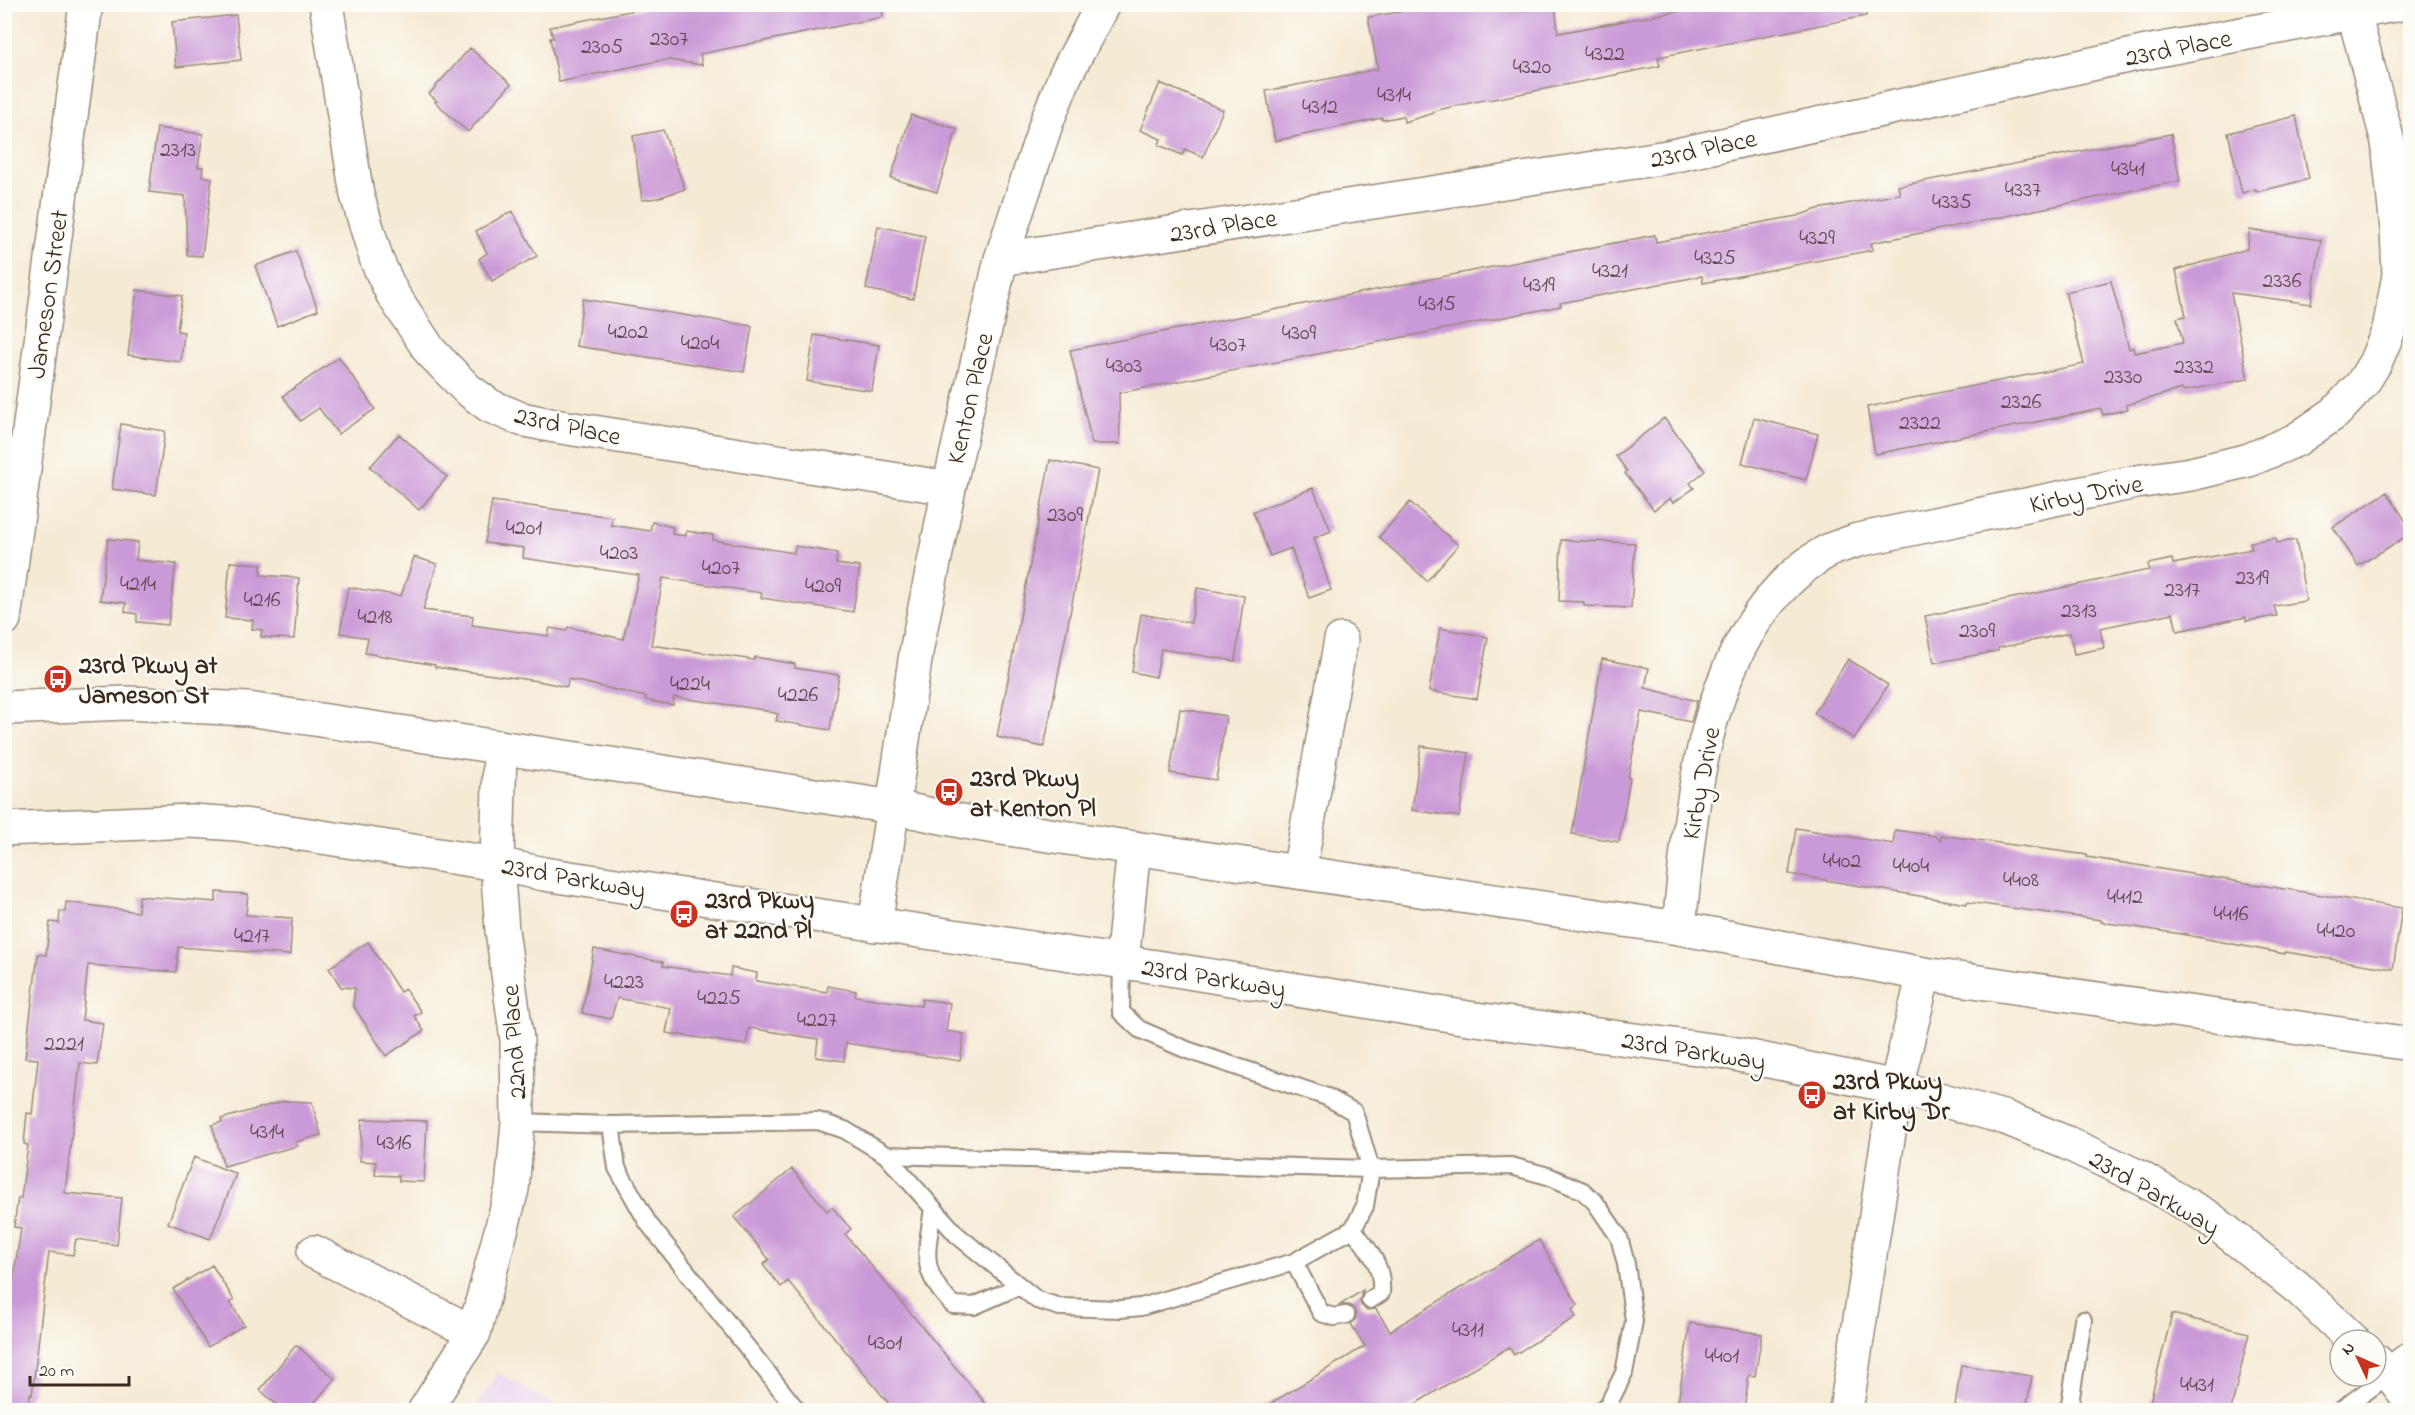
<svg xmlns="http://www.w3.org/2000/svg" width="2415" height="1415" font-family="'Indie Flower',sans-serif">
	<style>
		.built { fill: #e7d2ef }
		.building { fill: #ca99d7 }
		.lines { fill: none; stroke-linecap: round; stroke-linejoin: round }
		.service-casing { stroke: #988a79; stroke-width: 20 }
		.minor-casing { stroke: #988a79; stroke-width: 36 }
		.tertiary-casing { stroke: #988a79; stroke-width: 36 }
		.service { stroke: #fff; stroke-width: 16 }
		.minor { stroke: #fff; stroke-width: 33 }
		.tertiary { stroke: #fff; stroke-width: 33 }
		.labels { text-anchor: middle; stroke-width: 4.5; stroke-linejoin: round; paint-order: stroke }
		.number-label { font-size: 22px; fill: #5f464c }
		.street-label { font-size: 26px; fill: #3b2a1e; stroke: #fdfcf7 }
		.poi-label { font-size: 26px; font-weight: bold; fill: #3b2a1e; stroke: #fdfcf7; text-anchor: start }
	</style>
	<rect width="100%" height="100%" fill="#fdfcf7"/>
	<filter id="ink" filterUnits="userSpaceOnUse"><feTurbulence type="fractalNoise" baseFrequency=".0167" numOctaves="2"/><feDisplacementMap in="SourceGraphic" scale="12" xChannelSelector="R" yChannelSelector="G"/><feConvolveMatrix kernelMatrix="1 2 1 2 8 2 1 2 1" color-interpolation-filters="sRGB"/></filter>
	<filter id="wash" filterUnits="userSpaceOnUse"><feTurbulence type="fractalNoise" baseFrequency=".008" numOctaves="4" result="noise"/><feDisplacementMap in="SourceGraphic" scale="24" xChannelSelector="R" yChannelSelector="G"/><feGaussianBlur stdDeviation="1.35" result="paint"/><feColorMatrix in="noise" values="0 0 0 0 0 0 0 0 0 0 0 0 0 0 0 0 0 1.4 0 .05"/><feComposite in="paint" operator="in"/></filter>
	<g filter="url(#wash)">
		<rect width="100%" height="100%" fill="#f5ead4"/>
		<!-- built -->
		<path class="built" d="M498 1373 562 1410H473Z"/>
		<g id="blocks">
			<!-- building -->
			<path class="building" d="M649 4H882L883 17 700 54 702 65 669 60 658 61 559 82 550 38H553L550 27 650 7Z
				M1418 4H1555L1558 33 1690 9 1689 4H1865L1866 16 1658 57 1660 66 1489 100 1488 99 1433 111 1434 113 1404 122 1403 116 1382 120V118L1275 141 1266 91 1378 69 1368 17 1400 12 1399 7Z
				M236 15 241 60 176 67 172 22Z
				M470 48 511 84 468 132 435 102 437 101 429 94Z
				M1160 83 1223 110 1203 157 1185 149 1182 155 1159 145 1161 139 1140 130Z
				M911 115 957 129 937 192 891 178Z
				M2296 116 2309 179 2256 192V189L2242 193 2228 133Z
				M157 128 203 134 198 167H203L202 176 212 178 202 256 187 255 185 196 149 192Z
				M663 130 685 189 657 198 642 200 633 136Z
				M2171 134 2180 181 1871 243 1873 250 1703 283 1702 276 1560 303 1561 306 1119 393 1120 444H1092L1070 350 1655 235 1656 242 1797 216 1818 209 1900 194 1898 186Z
				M512 211 537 256 492 281 479 259 487 253 476 231Z
				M878 226 925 236 913 299 866 289Z
				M2250 230 2321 240 2311 304 2231 293 2248 379 2183 391 2182 389 2126 405 2128 409 2103 415 2101 409 1875 454 1867 407 2084 364 2065 292 2111 281 2129 349 2133 347 2134 353 2183 343 2177 318 2186 316 2176 270 2247 249Z
				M296 251 318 310 277 326 255 266Z
				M137 290 182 296 177 331 184 332 181 362 128 355Z
				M583 299 752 326 744 372 576 346Z
				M814 335 879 345 872 391 807 381Z
				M339 357 375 409 338 434 319 408 300 421 283 396Z
				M1664 418 1705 471 1690 483 1694 488 1673 503 1670 498 1654 510 1625 473 1627 471 1616 456Z
				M1754 418 1818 434 1806 480 1742 463Z
				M121 424 165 431 156 495 112 489Z
				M399 434 447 477 419 510 370 467Z
				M1050 460 1098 470 1044 747 997 737Z
				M1313 488 1331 531 1314 538 1331 590 1309 598 1291 548 1270 556 1253 512Z
				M2387 492 2410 528V534L2358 566 2333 527Z
				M492 501 612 517 611 525 650 531 652 522 673 527 672 534 686 536V531L713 535V540L794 553 795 546 837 553 836 564 860 567 853 612 761 598 762 593 663 578 651 645 754 660 755 657 795 664V668L839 675 830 730 776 721 778 714 758 709 674 697 673 705 645 700 646 697 568 679 567 687 538 681 435 667V665L365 653 368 638 340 633 348 587 401 596 414 557 437 564 423 610 473 616 472 625 548 636 550 628 566 631 568 627 623 639 639 575 523 558 524 548 485 543Z
				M1410 502 1458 545 1427 581 1379 537Z
				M2276 538 2277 543 2296 540 2306 601 2274 606 2277 616 2246 621V617L2177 631 2173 613 2100 628 2104 648 2074 654 2070 633 1998 648V651L1934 663 1925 616 2149 570 2148 564 2172 559 2173 564 2252 549 2250 542Z
				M108 539 138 542 136 560 176 564 168 625 137 622V614L125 612 126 603 100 600Z
				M1561 540 1635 543 1631 608 1584 606V602L1559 601Z
				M230 562 261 564V575L299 578 294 639 261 637 262 630 252 629 253 620 225 618Z
				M1197 588 1244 596 1235 661 1161 649 1156 677 1132 672 1141 614 1191 623Z
				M1440 628 1488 637 1477 699 1429 691Z
				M1602 659 1649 668 1645 688 1697 701 1691 722 1641 712 1628 778H1630L1619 842 1572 834Z
				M1848 659 1888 685 1854 739 1814 713Z
				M1180 709 1226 716 1216 780 1170 773Z
				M1421 746 1469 753 1459 817 1412 810Z
				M1796 828 1893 844 1895 830 1936 836 1941 840V835L2087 855V857L2402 908 2393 969 2285 952V954L2181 934 2101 922V920L1967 902V904L1789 874Z
				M216 892 248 894 246 915 292 918 290 955 178 947 176 972 88 965 82 1020 103 1023 97 1065 80 1063 65 1193 122 1198 117 1245 76 1239 73 1255 49 1252 32 1395 30 1394 28 1410H4V1281L13 1282 21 1228 14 1227 18 1198H21L28 1145 24 1144 27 1113 32 1114 38 1059 25 1058 38 954 46 955 50 922 59 923 60 911 65 912 66 902 138 912 139 896 216 902Z
				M368 942 400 992 405 989 421 1012 414 1016 424 1031 386 1056 353 1005 355 988 341 987 329 968Z
				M594 949 663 962V966L730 976 731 968 757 973 756 981 827 992 828 986 856 991 855 996 921 1006 922 999 950 1003 946 1031 964 1034 960 1061 846 1043 844 1061 816 1057 818 1039 749 1028 746 1045 666 1033 671 1008 617 998 611 1019 582 1013Z
				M284 1101 312 1102 321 1135 296 1142 297 1146 224 1166 212 1125 222 1122 221 1119Z
				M362 1119 427 1121 424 1182 399 1181V1176L375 1175 376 1162 360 1161Z
				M194 1157 236 1174 210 1239 168 1223Z
				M792 1169 827 1211 832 1207 851 1229 845 1234 991 1410H894L788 1281 781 1287 763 1265 769 1259 734 1217Z
				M1539 1240 1578 1305 1572 1310 1576 1317 1514 1355 1509 1347 1405 1410H1260L1365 1346 1351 1324 1356 1318 1354 1309 1349 1305H1340L1363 1290 1360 1300 1361 1305 1366 1310 1376 1309 1390 1331Z
				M212 1265 234 1300 230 1302 244 1325 208 1347 173 1289Z
				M2172 1314 2249 1333 2231 1410H2148Z
				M1690 1323 1762 1334 1755 1376 1749 1375 1744 1410H1677Z
				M296 1345 335 1379 308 1410H283L260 1390Z
				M1961 1365 2032 1376 2026 1410H1960L1961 1407 1955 1406Z"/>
		</g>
	</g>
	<g filter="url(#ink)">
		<use href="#blocks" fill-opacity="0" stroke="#988a79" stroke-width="1.5"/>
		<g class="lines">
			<!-- service casing -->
			<g class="service-casing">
				<path id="service" d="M518 1122 611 1125 818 1121 845 1130 886 1155 1371 1169 1354 1112 1327 1097 1187 1050 1139 1029 1121 1012 1122 962
					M611 1125 617 1168 648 1223 797 1410
					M886 1155 957 1235 1037 1300 1060 1307 1120 1309 1141 1307 1294 1262 1353 1229 1365 1206 1371 1169 1511 1166 1548 1176 1583 1191 1595 1202 1619 1237 1626 1264 1634 1321 1624 1373 1608 1405 1600 1410
					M933 1208C927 1253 918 1270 953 1305L974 1306 1019 1286
					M1353 1229C1369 1251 1383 1264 1381 1293L1370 1300
					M1294 1262 1321 1313 1334 1317 1346 1315
					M2069 1410 2083 1320
					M2341 1410 2390 1374"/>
			</g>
			<!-- minor casing -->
			<g class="minor-casing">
				<path id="minor" d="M326 4 357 195 377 261 392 293 430 351 467 389 490 406 521 419 555 426 949 488
					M1001 259 1667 157 2142 53 2399 4
					M4 619 86 4
					M1299 872 1341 640
					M875 925 917 647 949 488 1001 259 1047 121 1065 76 1103 4
					M1679 928C1691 804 1704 625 1824 553 1834 547 1847 544 1858 540L2136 482 2191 474 2249 460 2296 440 2335 413 2362 384 2375 363 2389 330 2399 275 2397 229 2388 142 2354 14
					M1122 962 1134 848
					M314 1252 474 1333
					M2390 1374 2410 1400
					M425 1410 474 1333 512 1189 518 1122 517 1040 502 930 497 864 500 747
					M1846 1410 1896 1087 1924 974"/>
			</g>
			<!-- tertiary casing -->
			<g class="tertiary-casing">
				<path id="tertiary" d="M4 708 127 703 248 709 893 807 976 824 1134 848 1679 928 1924 974 2410 1044
					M4 829 192 821 237 824 497 864 544 874 1163 968 1468 1018 1726 1052 1896 1087 2006 1118 2067 1143 2139 1177 2208 1217 2298 1288 2353 1340
					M2376 1361 2390 1374 2410 1359"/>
			</g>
			<!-- service -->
			<use href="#service" class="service"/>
			<!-- minor -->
			<use href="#minor" class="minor"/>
			<!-- tertiary -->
			<use href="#tertiary" class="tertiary"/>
		</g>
	</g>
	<!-- icons -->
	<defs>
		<g id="bus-disc" transform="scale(1.5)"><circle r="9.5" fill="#c8321e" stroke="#fdfcf7"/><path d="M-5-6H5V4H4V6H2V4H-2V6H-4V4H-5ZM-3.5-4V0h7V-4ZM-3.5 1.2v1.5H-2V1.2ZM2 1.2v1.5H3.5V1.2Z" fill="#fff"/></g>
	</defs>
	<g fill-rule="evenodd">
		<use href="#bus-disc" x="58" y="679"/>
		<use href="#bus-disc" x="949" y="792"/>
		<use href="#bus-disc" x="684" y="914"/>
		<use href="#bus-disc" x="1812" y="1095"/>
	</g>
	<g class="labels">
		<!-- number labels -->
		<g class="number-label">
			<text x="669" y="45">2307</text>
			<text x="602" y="53">2305</text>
			<text x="1605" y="60">4322</text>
			<text x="1532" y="73">4320</text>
			<text x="1394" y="101">4314</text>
			<text x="1320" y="113">4312</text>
			<text x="178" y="156">2313</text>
			<text x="2128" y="175">4341</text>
			<text x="2023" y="196">4337</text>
			<text x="1952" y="208">4335</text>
			<text x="1817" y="244">4329</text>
			<text x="1715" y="264">4325</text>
			<text x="1610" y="277">4321</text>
			<text x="2282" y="287">2336</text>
			<text x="1539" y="291">4319</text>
			<text x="1437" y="310">4315</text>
			<text x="628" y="338">4202</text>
			<text x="1299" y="339">4309</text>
			<text x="700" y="349">4204</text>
			<text x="1228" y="351">4307</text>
			<text x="1124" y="372">4303</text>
			<text x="2194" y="373">2332</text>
			<text x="2123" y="383">2330</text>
			<text x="2021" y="408">2326</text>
			<text x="1920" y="429">2322</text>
			<text x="1065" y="521">2309</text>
			<text x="524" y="534">4201</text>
			<text x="619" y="559">4203</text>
			<text x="721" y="574">4207</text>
			<text x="2252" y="584">2319</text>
			<text x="138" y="590">4214</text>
			<text x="823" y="592">4209</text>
			<text x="2182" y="596">2317</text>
			<text x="262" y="606">4216</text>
			<text x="2079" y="617">2313</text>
			<text x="375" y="623">4218</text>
			<text x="1977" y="637">2309</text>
			<text x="690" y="690">4224</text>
			<text x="798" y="701">4226</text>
			<text x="1842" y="867">4402</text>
			<text x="1911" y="872">4404</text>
			<text x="2021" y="886">4408</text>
			<text x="2125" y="903">4412</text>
			<text x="2231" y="920">4416</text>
			<text x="2336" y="937">4420</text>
			<text x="252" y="942">4217</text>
			<text x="624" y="988">4223</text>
			<text x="719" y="1004">4225</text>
			<text x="817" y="1026">4227</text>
			<text x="64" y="1050">2221</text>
			<text x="267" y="1138">4314</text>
			<text x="394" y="1149">4316</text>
			<text x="1468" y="1336">4311</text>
			<text x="885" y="1349">4301</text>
			<text x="1722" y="1362">4401</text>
			<text x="2197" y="1391">4431</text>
		</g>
		<!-- street labels -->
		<g class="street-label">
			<text transform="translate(2178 47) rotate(-11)" y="9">23rd Place</text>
			<text transform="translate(1703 148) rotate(-12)" y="9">23rd Place</text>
			<text transform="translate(1223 225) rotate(-9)" y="9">23rd Place</text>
			<text transform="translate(47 294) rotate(-82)" y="9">Jameson Street</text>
			<text transform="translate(969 398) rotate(-77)" y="9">Kenton Place</text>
			<text transform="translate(568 425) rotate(12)" y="9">23rd Place</text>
			<text transform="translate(2086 493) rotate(-11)" y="9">Kirby Drive</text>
			<text transform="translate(1700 783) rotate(-79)" y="9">Kirby Drive</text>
			<text transform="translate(574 877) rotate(10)" y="9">23rd Parkway</text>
			<text transform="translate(1214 977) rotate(9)" y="9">23rd Parkway</text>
			<text transform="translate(513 1042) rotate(-94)" y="9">22nd Place</text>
			<text transform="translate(1694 1050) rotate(9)" y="9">23rd Parkway</text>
			<text transform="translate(2155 1192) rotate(30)" y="9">23rd Parkway</text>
		</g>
		<!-- poi labels -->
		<g class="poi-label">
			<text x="79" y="673">23rd Pkwy at<tspan x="79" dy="30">Jameson St</tspan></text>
			<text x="970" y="786">23rd Pkwy<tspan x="970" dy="30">at Kenton Pl</tspan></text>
			<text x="705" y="908">23rd Pkwy<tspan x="705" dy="30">at 22nd Pl</tspan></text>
			<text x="1833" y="1089">23rd Pkwy<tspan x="1833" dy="30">at Kirby Dr</tspan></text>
		</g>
	</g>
	<!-- margin -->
	<rect width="2415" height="1415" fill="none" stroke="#fdfcf7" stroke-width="24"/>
	<!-- north arrow -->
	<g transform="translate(2358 1358) rotate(314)"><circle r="28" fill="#fdfcf7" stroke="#afa8a0" stroke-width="1.5"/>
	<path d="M0-4.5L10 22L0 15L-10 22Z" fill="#c8321e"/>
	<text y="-9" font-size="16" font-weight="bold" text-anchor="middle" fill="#3b2a1e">N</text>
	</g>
	<!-- scale -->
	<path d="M30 1376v9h99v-9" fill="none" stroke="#3b2a1e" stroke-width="3"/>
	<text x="39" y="1376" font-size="18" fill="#3b2a1e" stroke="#fdfcf7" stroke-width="4.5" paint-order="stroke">20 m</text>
</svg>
